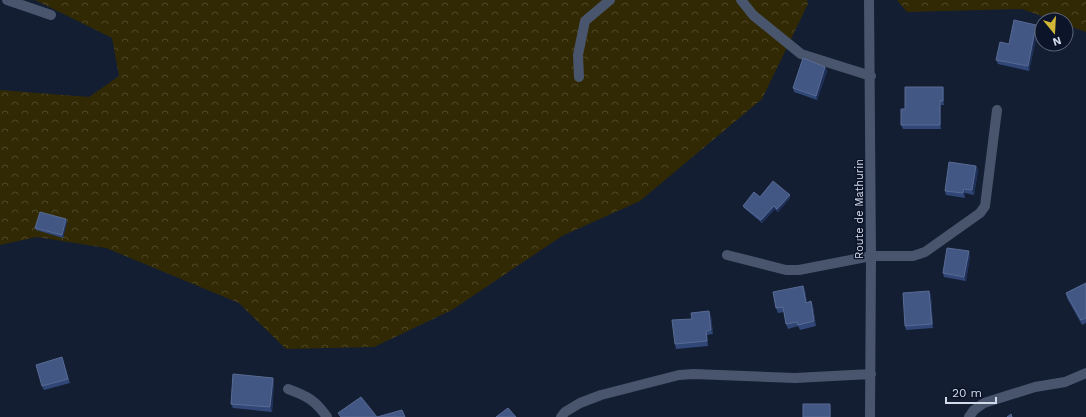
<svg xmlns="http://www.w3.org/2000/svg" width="1086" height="417" font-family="'Work Sans',sans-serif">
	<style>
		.forest { fill: url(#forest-crowns) }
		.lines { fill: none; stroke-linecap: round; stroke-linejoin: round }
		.minor { stroke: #49556c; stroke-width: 10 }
		.wall { fill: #314778 }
		.shaded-wall { fill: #1e3057 }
		.building { fill: #425784; stroke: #596b94 }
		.labels { text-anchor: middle; stroke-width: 3; stroke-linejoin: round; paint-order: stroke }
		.street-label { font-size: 11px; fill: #d2dae9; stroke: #0b1429 }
	</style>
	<defs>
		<pattern id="forest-crowns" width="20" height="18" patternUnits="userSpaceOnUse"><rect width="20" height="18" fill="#312903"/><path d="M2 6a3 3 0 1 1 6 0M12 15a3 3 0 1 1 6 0" fill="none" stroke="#4e4728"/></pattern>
	</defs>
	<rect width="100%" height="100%" fill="#131e33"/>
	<!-- forest -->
	<path class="forest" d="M35 0H807L808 4 762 99 640 201 562 236 452 310 374 347 286 349 239 303 106 248 37 237 0 245V90L89 97 119 76 112 38Z
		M897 0H1086V32L1066 25V20H1053L1022 9 907 12Z"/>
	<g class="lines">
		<!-- minor -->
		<path class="minor" d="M7 0 51 15
			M741 0 753 15 801 54 871 76
			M869 0 871 256 870 417
			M579 77 578 55 585 21 610 0
			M727 255 786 270H799L871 256H913L925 252 980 213 985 206 997 110
			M288 389C307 396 315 400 327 417
			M561 417 565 412 580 403 601 395 679 375 694 374 795 378 871 374
			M969 417 974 410 984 403 1035 387 1065 382 1086 373"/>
	</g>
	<!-- wall -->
	<path class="wall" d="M1038 29 1029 71 998 64 996 60Z
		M825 67 827 71 817 100 794 92 793 88Z
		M943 87 944 91V105H941V129H903L901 125 905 109Z
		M976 166 978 170 974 195 965 193V198L946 195 945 191Z
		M790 195V198L778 212 775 209 762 223 744 208 743 206 760 197Z
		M66 219 67 222 63 238 36 230 35 228Z
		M970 256 966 281 944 277 943 273Z
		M1086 283V323L1082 325 1067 298 1066 293Z
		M803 286 805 291 807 303 811 301 813 306 816 326 800 330 798 326 788 329 786 324 784 312 778 313 776 308Z
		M929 291 931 295 933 328 906 330 905 326Z
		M711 316 713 334 707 335 708 346 676 349 675 344 692 319Z
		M62 357 70 383 44 390 42 386Z
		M273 378 274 382 272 412 233 408 231 404Z"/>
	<!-- shaded-wall -->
	<path class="shaded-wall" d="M1036 25 1038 29 1029 71 1028 66Z
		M825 67 827 71 817 100 816 96Z
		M943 87 944 91V105L943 101Z
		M940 101 941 105V129L940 125Z
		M976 166 978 170 974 195 972 190Z
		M964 189 965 193V198L963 193Z
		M790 195V198L778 212 777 209Z
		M774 206 775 209 762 223 761 220Z
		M66 219 67 222 63 238 62 235Z
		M969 251 970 256 966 281 964 277Z
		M803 286 805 291 808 307 806 303Z
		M929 291 931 295 933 328 932 324Z
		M811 301 813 306 816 326 814 321Z
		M709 311 711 316 713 334 711 330Z
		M706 331 707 335 708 346 707 341Z
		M273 378 274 382 272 412 270 407Z
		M830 404 831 408V417H830Z"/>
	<!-- building -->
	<path class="building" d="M1014 20 1036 25 1028 66 996 60 1000 42 1009 44Z
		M803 58 825 67 816 96 793 88Z
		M905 87H943V101H940V125H901V109H905Z
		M949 162 976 166 972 190 964 189 963 193 945 191Z
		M773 181 790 195 777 209 774 206 761 220 743 206 754 192 760 197Z
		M40 212 66 219 62 235 35 228Z
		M947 248 969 251 964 277 943 273Z
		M1086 283V318L1081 320 1066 293Z
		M803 286 806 303 811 301 814 321 798 325 797 322 786 324 783 307 776 308 773 292Z
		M929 291 932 324 905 326 903 293Z
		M709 311 711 330 706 331 707 341 675 344 672 320 692 319 691 313Z
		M62 357 68 379 42 386 36 365Z
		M233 374 273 378 270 407 231 404Z
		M361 397 377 417 402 410 405 417H341L338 413Z
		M803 404H830V417H803Z
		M508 408 516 417H496Z
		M1011 414 1012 417H1007Z"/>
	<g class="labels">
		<!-- street labels -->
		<g class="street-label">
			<text transform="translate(859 209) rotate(-90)" y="4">Route de Mathurin</text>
		</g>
	</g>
	<!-- north arrow -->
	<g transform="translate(1054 32) rotate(162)"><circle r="19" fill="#0b1429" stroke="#5b6376"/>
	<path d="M0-3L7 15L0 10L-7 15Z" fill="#d2b736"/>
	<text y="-6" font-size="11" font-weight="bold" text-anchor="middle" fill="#d2dae9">N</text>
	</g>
	<!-- scale -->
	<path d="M946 397v6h50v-6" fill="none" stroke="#d2dae9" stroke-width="2"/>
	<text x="952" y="397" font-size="12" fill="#d2dae9" stroke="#0b1429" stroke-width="3" paint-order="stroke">20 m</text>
</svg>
